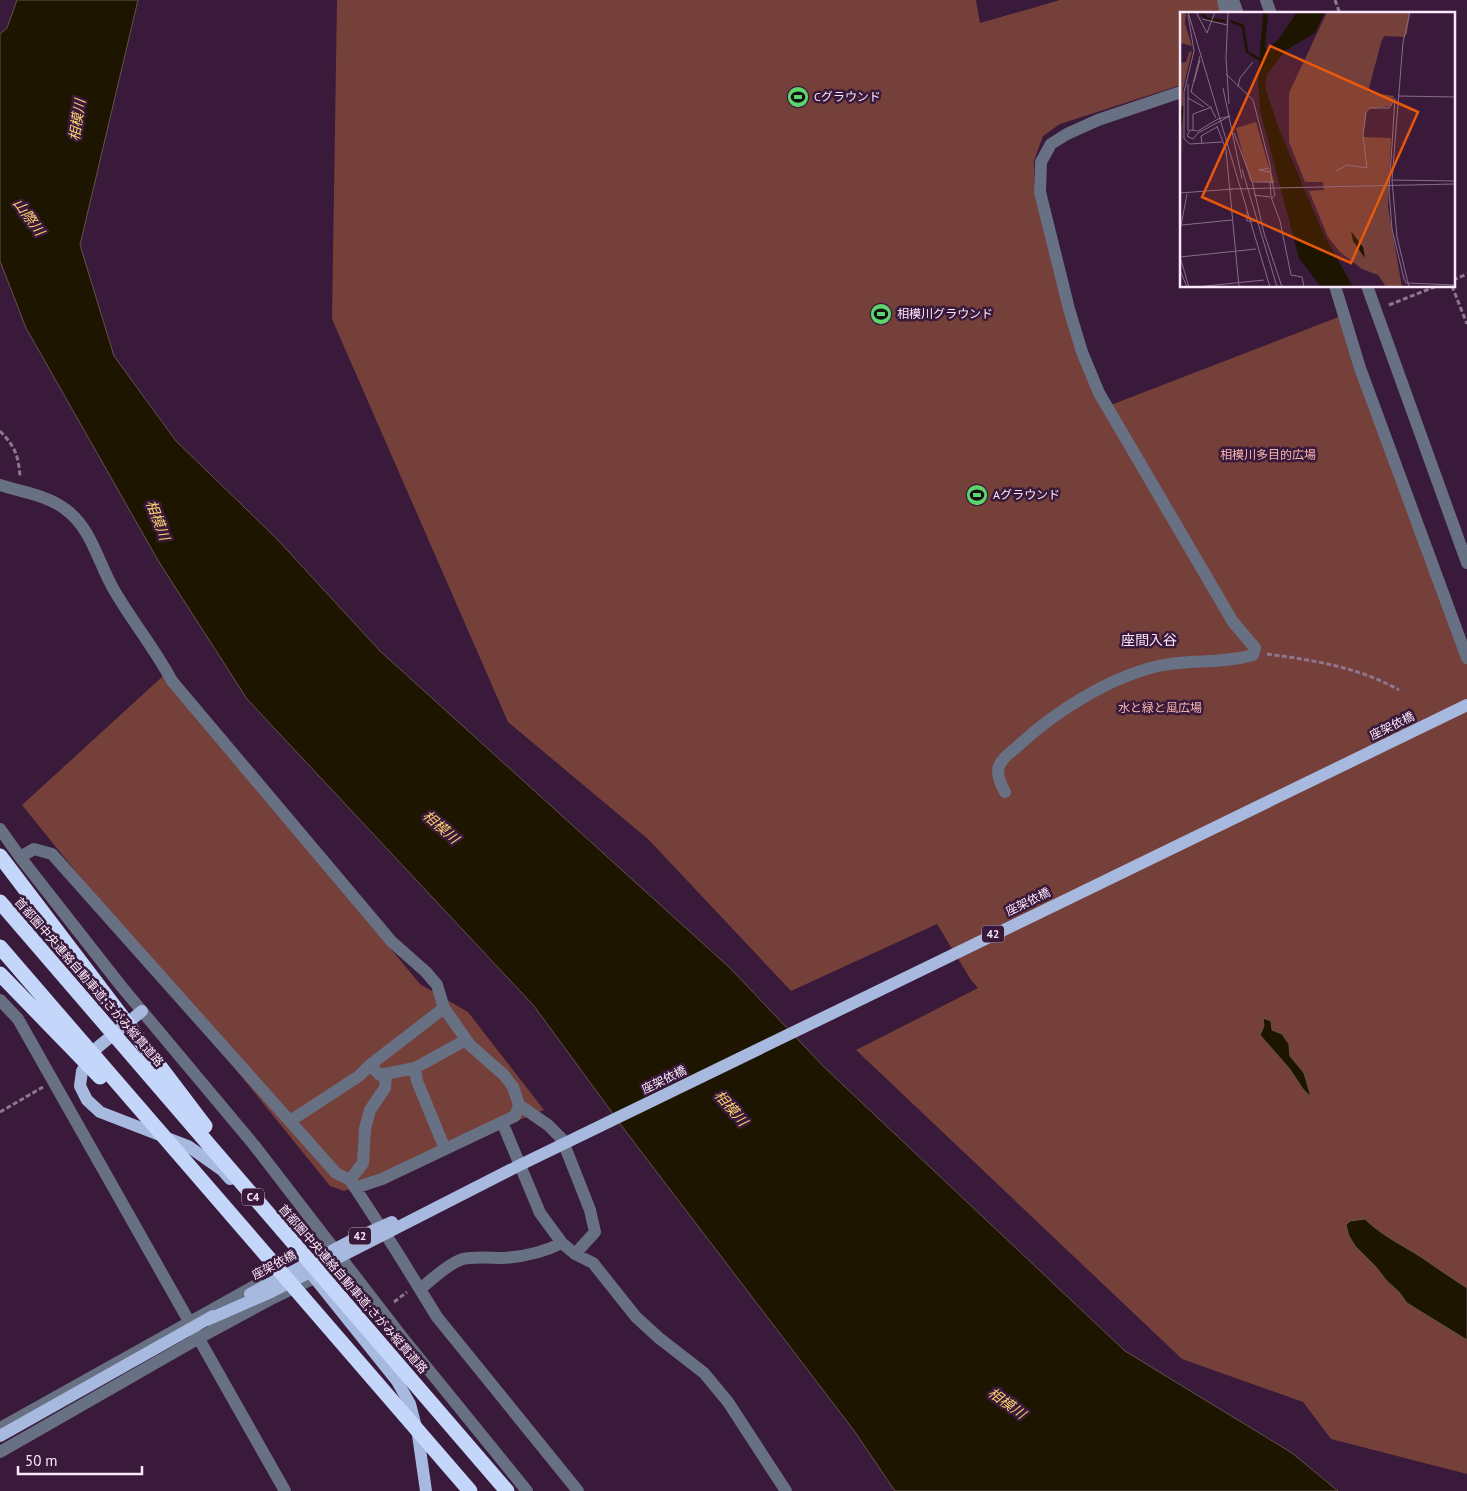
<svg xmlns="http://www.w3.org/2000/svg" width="1467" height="1491" font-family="'PT Sans','Noto Sans JP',sans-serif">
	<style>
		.green { fill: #753f3a }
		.water { fill: #1e1501; stroke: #61544c }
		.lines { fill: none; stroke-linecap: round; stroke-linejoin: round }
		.path { stroke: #8f7590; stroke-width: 3; stroke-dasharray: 5 2.5; stroke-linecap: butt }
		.minor { stroke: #687083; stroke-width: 12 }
		.major { stroke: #a8b9df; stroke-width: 12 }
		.highway { stroke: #c5d6fb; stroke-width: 15 }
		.labels { text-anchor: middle; stroke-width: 5; stroke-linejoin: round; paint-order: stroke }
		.shield { fill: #391a3a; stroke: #c2aac2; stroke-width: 1 }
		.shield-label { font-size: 11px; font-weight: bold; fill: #fce8fc }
		.poi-label { font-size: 12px; fill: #fce8fc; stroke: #391a3a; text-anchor: start }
		.park-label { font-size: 12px; fill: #f7b6af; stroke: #391a3a }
		.street-label { font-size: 12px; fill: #fce8fc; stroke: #391a3a }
		.water-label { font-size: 14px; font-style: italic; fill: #fcd16e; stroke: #391a3a }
		.neighbourhood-label { font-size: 14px; fill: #fce8fc; stroke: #391a3a }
		.inset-river { fill: none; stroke: #1e1501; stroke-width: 2.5 }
		.inset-road { fill: none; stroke: #876c88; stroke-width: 1 }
		.view { fill: #e8590c; fill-opacity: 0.15; stroke: #e8590c; stroke-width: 2.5 }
		.inset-edge { fill: none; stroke: #fce8fc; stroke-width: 2.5 }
	</style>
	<rect width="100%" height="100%" fill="#391a3a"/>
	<!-- green -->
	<path class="green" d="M337 0H976L980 23 1060 0H1219L1221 14H1181V85L1060 124 1043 136 1034 161V191L1103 408 1341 316 1467 658V1474L1331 1439 1303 1402 1182 1359 856 1050 978 988 971 980 937 924 791 991 648 839 508 722 332 319Z
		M163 676 420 984 468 1012 544 1110 344 1191 330 1186 22 805Z"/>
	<!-- water -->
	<path class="water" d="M17 0H138L80 245 114 356 176 441 277 539 380 651 730 968 825 1068 1125 1351 1292 1453 1338 1491H895L855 1432 630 1137 534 1006 247 699 159 562 26 328 0 261V34L7 28Z
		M1263 1018 1271 1021 1272 1030 1282 1034 1289 1044 1290 1056 1304 1073 1311 1097 1303 1089 1289 1068 1260 1035 1264 1026Z
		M1365 1219C1381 1235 1402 1245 1421 1257 1436 1267 1451 1278 1467 1288V1340L1407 1303 1399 1292 1386 1280 1376 1267 1355 1246 1349 1236 1346 1225 1350 1221Z"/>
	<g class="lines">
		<!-- path -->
		<path class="path" d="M1335 0 1340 14
			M1453 280 1467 274
			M1452 286 1467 324
			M1389 305 1437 286
			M0 431C15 447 18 454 20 476
			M1267 654C1313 660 1358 667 1399 690
			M0 1112 43 1087
			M394 1302 407 1292"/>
		<!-- minor -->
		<path class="minor" d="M1223 0 1226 14
			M1233 0 1238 14
			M1266 0 1271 14
			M1335 286 1360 368 1467 658
			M1367 286 1467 563
			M0 485C21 492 47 495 65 509 92 528 98 563 114 590 132 621 155 649 172 681L392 942 426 972 437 985 444 1008 470 1045 504 1075 513 1087 519 1105 515 1116 382 1179 355 1188
			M1005 792C1001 784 996 775 999 766 1002 758 1011 752 1017 747 1054 712 1108 678 1158 666 1189 659 1222 664 1253 655L1255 648 1233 622 1099 393 1082 352 1069 309 1040 192 1041 162 1051 144 1067 134 1098 120 1181 92
			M0 829 20 857 121 986 254 1145 402 1337 527 1491
			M20 857 34 849 52 854 336 1173 350 1180 397 1252 437 1317 578 1491
			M0 1000 18 1019 285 1491
			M444 1008 370 1065 380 1075 415 1068 466 1040
			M415 1068 417 1081 445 1149
			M519 1105 548 1125 562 1139 590 1210 595 1232 575 1254
			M290 1121 359 1076 370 1065
			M502 1122 540 1213 562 1243 575 1254 593 1263 636 1317 659 1338 704 1373 728 1402 786 1491
			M350 1180 363 1163 365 1129 370 1110 385 1088 386 1074
			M420 1289C433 1279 445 1266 460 1260 470 1256 491 1258 502 1258 523 1257 544 1252 562 1243
			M0 1428 258 1284
			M0 1452 199 1338 273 1298 345 1263"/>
		<!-- major -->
		<path class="major" d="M142 1011 98 1047 82 1071 80 1086 87 1100 100 1112 188 1146 222 1170 230 1179
			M313 1276 397 1381 410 1404 418 1435 426 1491
			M250 1294 354 1239 392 1222
			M207 1320 271 1292 520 1165 1467 705
			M0 1436 213 1316"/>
		<!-- highway -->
		<path class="highway" d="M0 856 205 1126
			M0 902 507 1491
			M0 947 470 1491
			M0 974 100 1077"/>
	</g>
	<!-- icons -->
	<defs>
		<g id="stadium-disc" transform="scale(1.125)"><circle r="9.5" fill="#5dd56c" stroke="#391a3a"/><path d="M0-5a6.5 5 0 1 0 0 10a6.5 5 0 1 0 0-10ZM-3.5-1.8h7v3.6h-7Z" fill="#111"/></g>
	</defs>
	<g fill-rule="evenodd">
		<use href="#stadium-disc" x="798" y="97"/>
		<use href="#stadium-disc" x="881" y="314"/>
		<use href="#stadium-disc" x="977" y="495"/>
	</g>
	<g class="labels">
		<!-- shield labels -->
		<g class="shield">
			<rect x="982" y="925.5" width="22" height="17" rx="4"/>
			<rect x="242" y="1188.5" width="22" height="17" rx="4"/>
			<rect x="349" y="1227.5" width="22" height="17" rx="4"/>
		</g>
		<g class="shield-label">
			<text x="993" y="938">42</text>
			<text x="253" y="1201">C4</text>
			<text x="360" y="1240">42</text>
		</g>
		<!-- poi labels -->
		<g class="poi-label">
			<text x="814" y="101">Cグラウンド</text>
			<text x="897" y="318">相模川グラウンド</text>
			<text x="993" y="499">Aグラウンド</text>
		</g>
		<!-- park labels -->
		<g class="park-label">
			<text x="1268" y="459">相模川多目的広場</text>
			<text x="1160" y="712">水と緑と風広場</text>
		</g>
		<!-- street labels -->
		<g class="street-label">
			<text transform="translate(1392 726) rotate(-26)" y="4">座架依橋</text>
			<text transform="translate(1028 902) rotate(-26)" y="4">座架依橋</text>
			<text transform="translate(89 982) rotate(49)" y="4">首都圏中央連絡自動車道;さがみ縦貫道路</text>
			<text transform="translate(664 1080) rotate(-26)" y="4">座架依橋</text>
			<text transform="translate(274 1265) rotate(-28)" y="4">座架依橋</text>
			<text transform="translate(353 1289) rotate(49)" y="4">首都圏中央連絡自動車道;さがみ縦貫道路</text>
		</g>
		<!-- water labels -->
		<g class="water-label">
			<text transform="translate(77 120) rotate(-82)" y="5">相模川</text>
			<text transform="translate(29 217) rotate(54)" y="5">山際川</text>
			<text transform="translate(158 520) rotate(69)" y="5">相模川</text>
			<text transform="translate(441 827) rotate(41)" y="5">相模川</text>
			<text transform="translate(731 1108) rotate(49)" y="5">相模川</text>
			<text transform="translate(1007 1403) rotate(36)" y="5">相模川</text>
		</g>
		<!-- neighbourhood labels -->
		<g class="neighbourhood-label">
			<text x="1149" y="645">座間入谷</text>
		</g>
	</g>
	<!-- overview -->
	<g transform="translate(1180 12)">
		<rect width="275" height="275" fill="#391a3a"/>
		<path d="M0 0H6L5 11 12 34 0 31ZM147 0H230L227 22 224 25 204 24 201 31 188 80 214 84 213 88 211 94 187 97 183 125 211 126 208 195 222 275H206L198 263 182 257 160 240 148 225 129 179 144 178 143 170H125L109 130V81ZM12 39 3 77 2 144 0 51 6 50 9 40ZM76 110 88 152 95 171 70 169 56 116Z" fill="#753f3a"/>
		<path d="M83 0H88L85 38 98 28 117 0H145L135 21 106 38 87 62 85 75 99 117 143 221 173 275H141L119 246 80 98 78 68ZM171 219 183 235 185 246 173 229Z" fill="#1e1501"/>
		<path class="inset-river" d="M20 0 27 7 45 9M50 9 63 14 67 40 81 48M0 117 3 94"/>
		<path class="inset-road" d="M8 0 90 275M16 0 27 21 35 0M48 0 46 46 49 92M8 3 14 39 4 80V127L10 132 42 130M22 7 47 13M20 44 11 80 31 96 36 106M46 62 73 88 90 153 92 170H72M14 70 20 48M58 75 60 66 73 50M43 76 62 167M218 84 275 85M8 86 24 95M215 86 209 179 212 217 224 267 226 271 275 273M50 104 18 121 13 127 7 124 10 118 18 119 38 107ZM37 114 46 138 59 275M13 118V102L32 95M8 119V72M54 121 72 169 84 221 102 275M22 132 21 124 37 115M89 156 79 158 90 160M62 157 97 275M156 159 167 153 187 156 183 123 186 100 190 96H209L213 90M212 168 275 169M90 170 91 185 100 209 111 263 122 265 124 275M51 177 275 172M0 181 53 177M74 183 90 185M91 187 95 183 92 169M67 200V209H76M2 213 52 208M0 219 7 182M0 245 76 237M0 245 9 275M0 258 7 275M16 275 84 268M229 275 217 225 212 168 223 30 230 0"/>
		<path class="view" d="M90 34 238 100 171 251 22 185Z"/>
		<rect width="275" height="275" class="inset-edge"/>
	</g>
	<!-- scale -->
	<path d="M18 1466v8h124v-8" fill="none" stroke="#fce8fc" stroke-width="2.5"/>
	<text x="25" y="1466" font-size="15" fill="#fce8fc" stroke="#391a3a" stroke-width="4" paint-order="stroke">50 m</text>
</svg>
